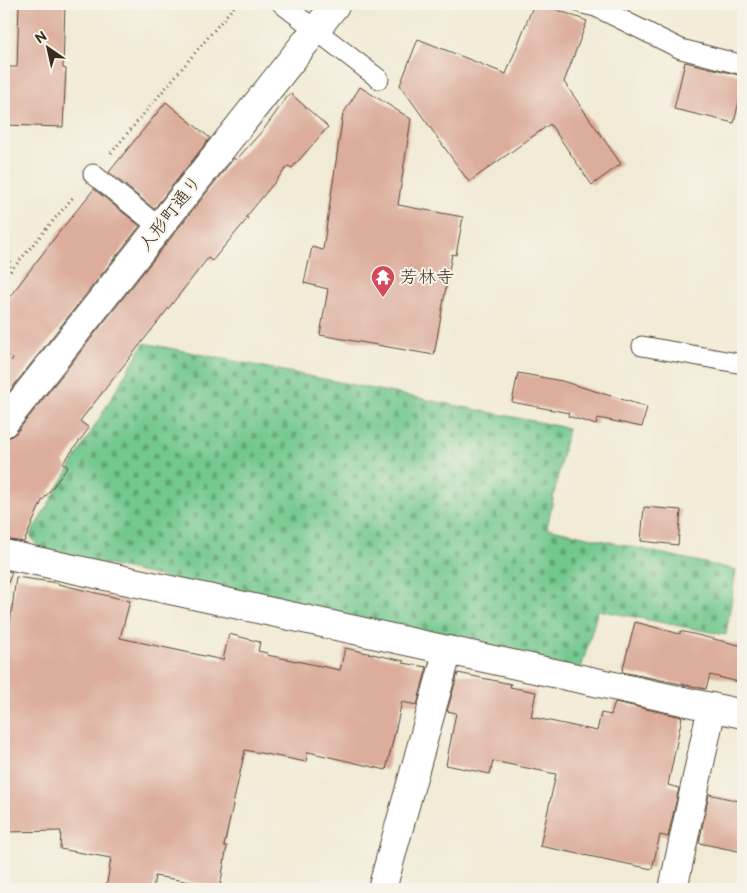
<svg xmlns="http://www.w3.org/2000/svg" width="747" height="893" font-family="'Balsamiq Sans','Klee One',sans-serif">
	<style>
		.cemetery { fill: url(#cemetery-stones); stroke: #567956 }
		.building { fill: #dcad9c }
		.lines { fill: none; stroke-linecap: round; stroke-linejoin: round }
		.lane-casing { stroke: #564739; stroke-width: 21 }
		.street-casing { stroke: #564739; stroke-width: 30 }
		.secondary-casing { stroke: #564739; stroke-width: 30 }
		.path { stroke: #564739; stroke-width: 3; stroke-dasharray: 1 4; stroke-linecap: butt }
		.lane { stroke: #fff; stroke-width: 19 }
		.street { stroke: #fff; stroke-width: 28 }
		.secondary { stroke: #fff; stroke-width: 28 }
		.labels { text-anchor: middle; stroke-width: 4; stroke-linejoin: round; paint-order: stroke }
		.street-label { font-size: 18px; fill: #3b2a1e; stroke: #f7f3e8 }
		.poi-label { font-size: 18px; fill: #3b2a1e; stroke: #f7f3e8; text-anchor: start }
	</style>
	<defs>
		<pattern id="cemetery-stones" width="16" height="16" patternUnits="userSpaceOnUse" patternTransform="scale(1.25)"><rect width="16" height="16" fill="#72c88d"/><path d="M2 7V4a2 2 0 0 1 4 0v3zM10 15v-3a2 2 0 0 1 4 0v3z" fill="#5fa373"/></pattern>
	</defs>
	<rect width="100%" height="100%" fill="#f7f3e8"/>
	<filter id="ink" filterUnits="userSpaceOnUse"><feTurbulence type="fractalNoise" baseFrequency=".02" numOctaves="2"/><feDisplacementMap in="SourceGraphic" scale="10" xChannelSelector="R" yChannelSelector="G"/><feConvolveMatrix kernelMatrix="1 2 1 2 8 2 1 2 1" color-interpolation-filters="sRGB"/></filter>
	<filter id="wash" filterUnits="userSpaceOnUse"><feTurbulence type="fractalNoise" baseFrequency=".0096" numOctaves="4" result="noise"/><feDisplacementMap in="SourceGraphic" scale="20" xChannelSelector="R" yChannelSelector="G"/><feGaussianBlur stdDeviation="1.12" result="paint"/><feColorMatrix in="noise" values="0 0 0 0 0 0 0 0 0 0 0 0 0 0 0 0 0 1.4 0 .05"/><feComposite in="paint" operator="in"/></filter>
	<g filter="url(#wash)">
		<rect width="100%" height="100%" fill="#f1ebd5"/>
		<!-- cemetery -->
		<path class="cemetery" d="M144 343 568 428 547 528 736 570 726 635 598 610 581 669 40 550 30 535Z"/>
		<g id="blocks">
			<!-- building -->
			<path class="building" d="M19 4H65L63 68 66 69 63 127 4 125V67H17Z
				M534 4H542L587 21 564 82 621 164 592 185 550 124 469 182 400 85 418 39 506 74Z
				M685 62 743 76V84L734 123 674 109Z
				M360 87 411 119 398 205 463 217 456 255 452 254 434 355 320 335 328 289 304 283 312 247 323 250 343 114Z
				M290 93 328 127 292 168 288 166 246 217 248 218 212 261 208 258 80 421 89 428 63 463 68 467 42 501 24 542 4 539V438L10 437 16 433 234 158 236 160 264 129Z
				M166 102 210 138 154 209 109 172Z
				M94 189 140 226 4 398V304L60 231Z
				M518 373 562 381 647 407 642 427 598 418 596 425 568 416 569 413 512 402Z
				M644 507 681 510 678 545 641 541Z
				M4 570 12 572 5 591 4 590Z
				M16 577 58 583V584L130 601 120 638 223 660 229 634 260 642 258 651 267 653V655L340 670 345 648 404 661 403 663 427 667 417 705 402 702 386 770 308 752 306 762 245 750 224 846H227L220 887 155 876 153 889H106L111 858 60 849 61 831 4 832V633H9Z
				M635 622 680 634V631L743 646V683L710 675 706 689 622 672Z
				M458 673 511 684 510 687 536 692 531 717 597 731 601 713 611 715 615 702 682 717 668 785 679 788 668 837 660 835 652 869 540 846 556 774 493 761 490 774 446 765 456 713 447 711Z
				M709 794 743 802V852L699 843Z"/>
		</g>
	</g>
	<g filter="url(#ink)">
		<use href="#blocks" fill-opacity="0" stroke="#564739" stroke-width="1"/>
		<g class="lines">
			<!-- lane casing -->
			<g class="lane-casing">
				<path id="lane" d="M282 4 379 79
					M583 4 596 7 681 49 743 65
					M93 174 159 227
					M642 346 743 364"/>
			</g>
			<!-- street casing -->
			<g class="street-casing">
				<path id="street" d="M4 554 743 714
					M382 889 448 650
					M673 889 712 707"/>
			</g>
			<!-- secondary casing -->
			<g class="secondary-casing">
				<path id="secondary" d="M4 423 336 4"/>
			</g>
			<!-- path -->
			<path class="path" d="M5 151 10 271
				M111 153 236 4
				M4 279 74 196
				M4 353 13 360"/>
			<!-- lane -->
			<use href="#lane" class="lane"/>
			<!-- street -->
			<use href="#street" class="street"/>
			<!-- secondary -->
			<use href="#secondary" class="secondary"/>
		</g>
	</g>
	<!-- icons -->
	<defs>
		<g id="temple-pin" transform="scale(1.25)"><path d="M0 17L-7.5 6A9.5 9.5 0 1 1 7.5 6Z" fill="#d1495b" stroke="#f7f3e8"/><path d="M0-6L5-2H3V0L6.5 2.5H4V6H1.5V3h-3V6H-4V2.5H-6.5L-3 0V-2H-5Z" fill="#fff"/></g>
	</defs>
	<g fill-rule="evenodd">
		<use href="#temple-pin" x="383" y="277"/>
	</g>
	<g class="labels">
		<!-- street labels -->
		<g class="street-label">
			<text transform="translate(170 213) rotate(-52)" y="6">人形町通り</text>
		</g>
		<!-- poi labels -->
		<g class="poi-label">
			<text x="400" y="283">芳林寺</text>
		</g>
	</g>
	<!-- margin -->
	<rect width="747" height="893" fill="none" stroke="#f7f3e8" stroke-width="20"/>
	<!-- north arrow -->
	<g transform="translate(48 48) rotate(326)" stroke="#f7f3e8" stroke-width="4" paint-order="stroke">
	<path d="M0-4L9 19L0 12L-9 19Z" fill="#3b2a1e"/>
	<text y="-8" font-size="14" font-weight="bold" text-anchor="middle" fill="#3b2a1e">N</text>
	</g>
</svg>
